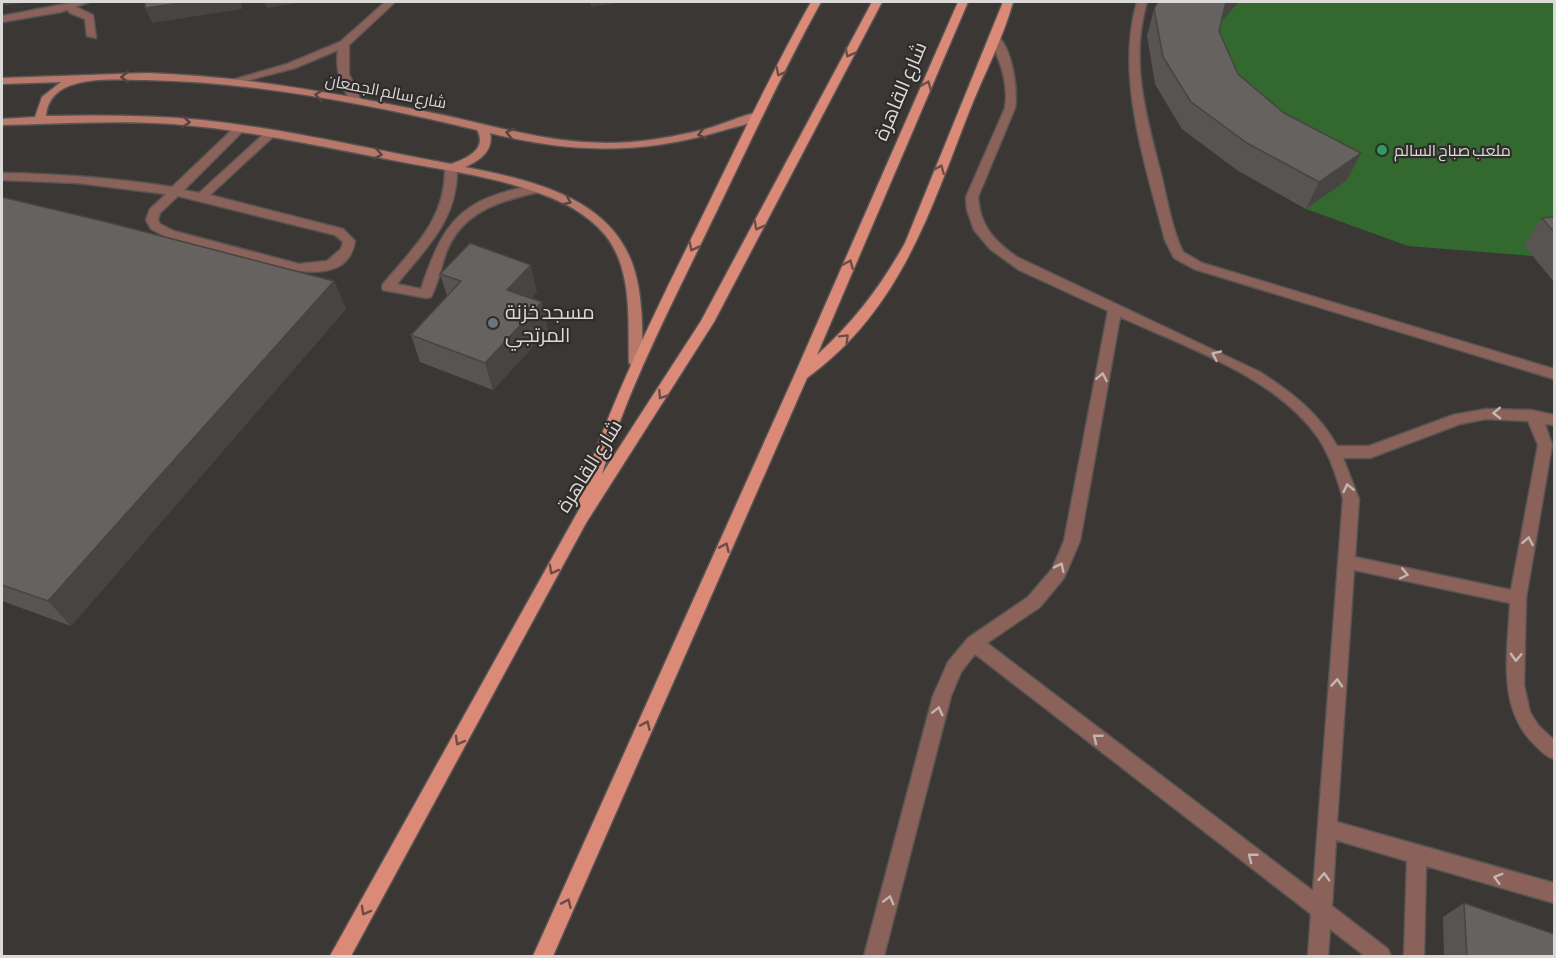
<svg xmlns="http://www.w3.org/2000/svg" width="1556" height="958" font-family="'Asap Condensed',Cairo,sans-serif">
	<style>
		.green { fill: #33682f }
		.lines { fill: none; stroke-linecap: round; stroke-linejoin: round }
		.lane-casing { stroke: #575453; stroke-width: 3 }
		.street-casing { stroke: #575453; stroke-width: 3 }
		.secondary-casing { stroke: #575453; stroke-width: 3 }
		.primary-casing { stroke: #575453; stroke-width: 3 }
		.lane { fill: #8a6259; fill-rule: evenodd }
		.street { fill: #8a6259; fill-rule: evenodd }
		.secondary { fill: #b8796b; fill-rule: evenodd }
		.primary { fill: #db8a78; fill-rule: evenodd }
		.wall { fill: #575452 }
		.shaded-wall { fill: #474542 }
		.building { fill: #65625f; stroke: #474542; stroke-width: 1.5 }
		.oneway { stroke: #6c4d46 }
		.oneway2 { stroke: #59433e }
		.oneway3 { stroke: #c3b6b3 }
		.leisure-dot { fill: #2e9e5b; stroke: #302c2b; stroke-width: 2 }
		.worship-dot { fill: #6b7280; stroke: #302c2b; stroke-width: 2 }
		.labels { text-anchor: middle; stroke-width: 4.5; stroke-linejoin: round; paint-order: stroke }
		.far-street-label { font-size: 16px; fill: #dcdad9; stroke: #302c2b }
		.far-poi-label { font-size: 16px; fill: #dcdad9; stroke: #302c2b; text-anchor: start }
		.street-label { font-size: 20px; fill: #dcdad9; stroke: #302c2b }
		.poi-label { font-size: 20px; fill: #dcdad9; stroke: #302c2b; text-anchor: start }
	</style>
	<rect width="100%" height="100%" fill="#3a3735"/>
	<!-- green -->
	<path class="green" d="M1165 2H1554V282L1533 256 1408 246 1306 209 1237 170 1182 129 1155 84Z"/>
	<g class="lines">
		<!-- lane casing -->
		<g class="lane-casing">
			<path id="lane" d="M1137 2H1147C1129 62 1147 119 1162 178 1168 203 1172 229 1183 252L1202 263 1554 369V379L1194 269 1174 258 1165 240C1146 166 1115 77 1137 2Z
				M70 4 93 15 96 38 87 36 85 19 70 13 65 7Z
				M994 34C1012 42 1018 90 1015 108L978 197C980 226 994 241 1017 257L1260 372C1291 392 1319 413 1337 446H1369L1453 415 1486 409 1531 410 1554 415V425L1545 424 1552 445 1526 598 1524 685 1530 712 1538 725 1554 740V759C1547 757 1542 752 1536 746 1496 709 1508 652 1510 603L1354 570 1337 822 1554 883V903L1426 866 1424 956H1404L1407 861 1336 840 1332 906 1388 949 1391 956H1365L1330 929 1328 956H1308L1311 914 975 654 961 672 951 696 884 956H864L933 696 948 662 968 638 1028 597 1052 569 1064 541 1108 311 1019 270 990 249 974 230 967 210 966 197 1005 108C1009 82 1000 61 989 37ZM1120 317C1186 347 1277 377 1319 439 1331 458 1337 478 1343 499L1313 891 987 643 1040 607 1064 578 1080 541ZM1486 419 1528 421 1538 445 1511 590 1355 557 1359 499 1343 458H1370L1460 424Z
				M239 126 243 127V131L184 190 199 193 267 131H275V135L210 195 343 229 355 241C347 294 270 264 238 256 214 250 190 243 166 237L151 229 146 220 150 209 166 194 77 183 2 180V173C59 174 116 178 172 187L235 127ZM178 196 335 235 343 242 341 249 327 261 299 264 174 231 160 224 158 220 160 213Z
				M451 165 457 168C458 219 427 247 397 284L421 289C444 220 461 199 535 185L541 189 539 192C500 201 462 211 446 253 441 267 438 284 431 297L426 298 383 290 382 287 383 284C414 247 446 219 445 168Z"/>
		</g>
		<!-- street casing -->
		<g class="street-casing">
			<path id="street" d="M75 2H89L61 12 2 22V16Z
				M385 2H395L349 45V74L361 101 360 103H352C341 86 335 71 338 50L295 68 230 85 225 82 287 64 340 42Z"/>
		</g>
		<!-- secondary casing -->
		<g class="secondary-casing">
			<path id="secondary" d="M146 73C246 76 345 95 443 115 497 127 550 143 607 143 640 143 674 137 706 129 724 124 740 116 758 112L763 115C754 124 734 127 721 131 641 155 570 153 490 133 494 151 479 161 465 167 535 181 620 199 637 280 643 307 642 336 643 363L636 368 629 363C628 322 633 271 606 236 595 223 582 213 567 205 514 179 454 172 397 161 323 147 249 130 173 124 116 120 59 124 2 125V119L35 117 42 97 61 82 2 84V78ZM146 80C257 82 369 104 477 130 488 149 466 159 451 164 368 149 286 129 202 120 150 115 98 115 46 116 49 72 115 80 146 80Z"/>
		</g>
		<!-- primary casing -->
		<g class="primary-casing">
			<path id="primary" d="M811 2H821C780 76 746 152 709 227 670 308 628 388 602 474L701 321 872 2H882L714 322 586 523 351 956H330L581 506 578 501C609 405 653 316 698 225 735 150 770 75 811 2Z
				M958 2H968L817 355C854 322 881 286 905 243L1003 2H1013C1003 39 983 76 969 112 929 214 900 310 807 378L553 956H533L794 376Z"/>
		</g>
		<!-- lane -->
		<use href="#lane" class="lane"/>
		<!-- street -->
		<use href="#street" class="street"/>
		<!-- secondary -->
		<use href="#secondary" class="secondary"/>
		<!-- primary -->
		<use href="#primary" class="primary"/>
	</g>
	<!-- wall -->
	<path class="wall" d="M1158 2H1239L1222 20 1219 31 1238 74 1347 180 1306 209 1237 170 1182 129 1155 84 1147 36 1154 9Z
		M2 197 334 281 346 309 71 626 2 601Z
		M1554 217V282L1524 245 1542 218Z
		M440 274 537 292 532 298 548 330 493 390 420 362 411 335 447 296Z
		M1464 903 1554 957H1444L1443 917Z"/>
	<!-- shaded-wall -->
	<path class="shaded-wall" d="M2 2H31L2 6Z
		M187 2H241L242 9 152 23 145 8Z
		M264 2H305L267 8Z
		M590 2H622L591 7Z
		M1226 2H1239L1219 24Z
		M1361 153 1347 180 1306 209 1319 182Z
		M531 265 537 292 514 317 507 290Z
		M334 281 346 309 71 626 48 601Z
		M542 302 548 330 493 390 485 363Z"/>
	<!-- building -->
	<path class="building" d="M145 2H187L145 8Z
		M1158 2H1226L1219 31 1238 74 1284 113 1361 153 1319 182 1247 143 1191 102 1163 57 1154 9Z
		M2 197 107 222 334 281 48 601 2 585Z
		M1554 217V232L1542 218Z
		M470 243 531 265 507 290 542 302 485 363 411 335 461 281 440 274Z
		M1464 903 1554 934V957H1467Z"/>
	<!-- one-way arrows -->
	<defs><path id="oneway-chevron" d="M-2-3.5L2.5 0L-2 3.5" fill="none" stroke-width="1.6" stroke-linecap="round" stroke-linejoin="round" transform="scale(1.5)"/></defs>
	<g class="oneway">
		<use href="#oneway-chevron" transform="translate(849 53) rotate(118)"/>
		<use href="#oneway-chevron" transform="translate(780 72) rotate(117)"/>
		<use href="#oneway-chevron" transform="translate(927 85) rotate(-67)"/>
		<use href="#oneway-chevron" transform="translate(940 169) rotate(-68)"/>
		<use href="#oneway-chevron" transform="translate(758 226) rotate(118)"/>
		<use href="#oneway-chevron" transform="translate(693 247) rotate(116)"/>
		<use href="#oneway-chevron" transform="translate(849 264) rotate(-67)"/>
		<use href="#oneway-chevron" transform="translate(845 338) rotate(-45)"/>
		<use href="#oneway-chevron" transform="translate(662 395) rotate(123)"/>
		<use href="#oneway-chevron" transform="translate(725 547) rotate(-66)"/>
		<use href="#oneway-chevron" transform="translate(553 570) rotate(119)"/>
		<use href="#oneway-chevron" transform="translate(646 725) rotate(-66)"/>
		<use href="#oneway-chevron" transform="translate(459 741) rotate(119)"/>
		<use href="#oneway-chevron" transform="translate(567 903) rotate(-66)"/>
		<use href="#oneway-chevron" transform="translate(365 911) rotate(119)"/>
	</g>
	<g class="oneway2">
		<use href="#oneway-chevron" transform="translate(125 77) rotate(-180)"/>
		<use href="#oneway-chevron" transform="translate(319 95) rotate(-172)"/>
		<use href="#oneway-chevron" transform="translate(186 122) rotate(5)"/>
		<use href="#oneway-chevron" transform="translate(510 133) rotate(-166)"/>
		<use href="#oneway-chevron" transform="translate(702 134) rotate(165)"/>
		<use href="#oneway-chevron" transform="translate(378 154) rotate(11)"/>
		<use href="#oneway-chevron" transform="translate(567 201) rotate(25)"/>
	</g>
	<g class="oneway3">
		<use href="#oneway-chevron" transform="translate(1216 355) rotate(-155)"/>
		<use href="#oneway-chevron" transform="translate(1102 377) rotate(-79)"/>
		<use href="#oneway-chevron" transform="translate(1497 413) rotate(179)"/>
		<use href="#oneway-chevron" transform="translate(1348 488) rotate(-103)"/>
		<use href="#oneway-chevron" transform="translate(1528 541) rotate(-80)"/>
		<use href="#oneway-chevron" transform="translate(1060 567) rotate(-64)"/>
		<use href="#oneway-chevron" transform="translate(1404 574) rotate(12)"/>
		<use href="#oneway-chevron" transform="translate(1516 657) rotate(92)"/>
		<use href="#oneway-chevron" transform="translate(1337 683) rotate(-86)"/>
		<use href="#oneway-chevron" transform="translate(938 711) rotate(-76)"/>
		<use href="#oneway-chevron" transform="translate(1097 738) rotate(-142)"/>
		<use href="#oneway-chevron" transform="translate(1252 857) rotate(-142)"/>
		<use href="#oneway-chevron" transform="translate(1324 877) rotate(-88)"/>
		<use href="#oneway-chevron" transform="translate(1498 878) rotate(-164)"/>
		<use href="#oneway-chevron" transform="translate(889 900) rotate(-76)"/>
	</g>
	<!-- markers -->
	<circle class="leisure-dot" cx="1382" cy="150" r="6"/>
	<circle class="worship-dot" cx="493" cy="323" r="6"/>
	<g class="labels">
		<!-- far-street labels -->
		<g class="far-street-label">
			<text transform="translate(386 91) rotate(11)" y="6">شارع سالم الجمعان</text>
		</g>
		<!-- far-poi labels -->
		<g class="far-poi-label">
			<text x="1394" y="156">ملعب صباح السالم</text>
		</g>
		<!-- street labels -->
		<g class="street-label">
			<text transform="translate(900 91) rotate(-67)" y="7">شارع القاهرة</text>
			<text transform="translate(589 466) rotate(-58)" y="7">شارع القاهرة</text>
		</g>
		<!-- poi labels -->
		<g class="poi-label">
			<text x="505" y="319">مسجد خزنة<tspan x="505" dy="23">المرتجي</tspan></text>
		</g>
	</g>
	<!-- border -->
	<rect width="1556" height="958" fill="none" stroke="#dcdad9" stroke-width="6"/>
</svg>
